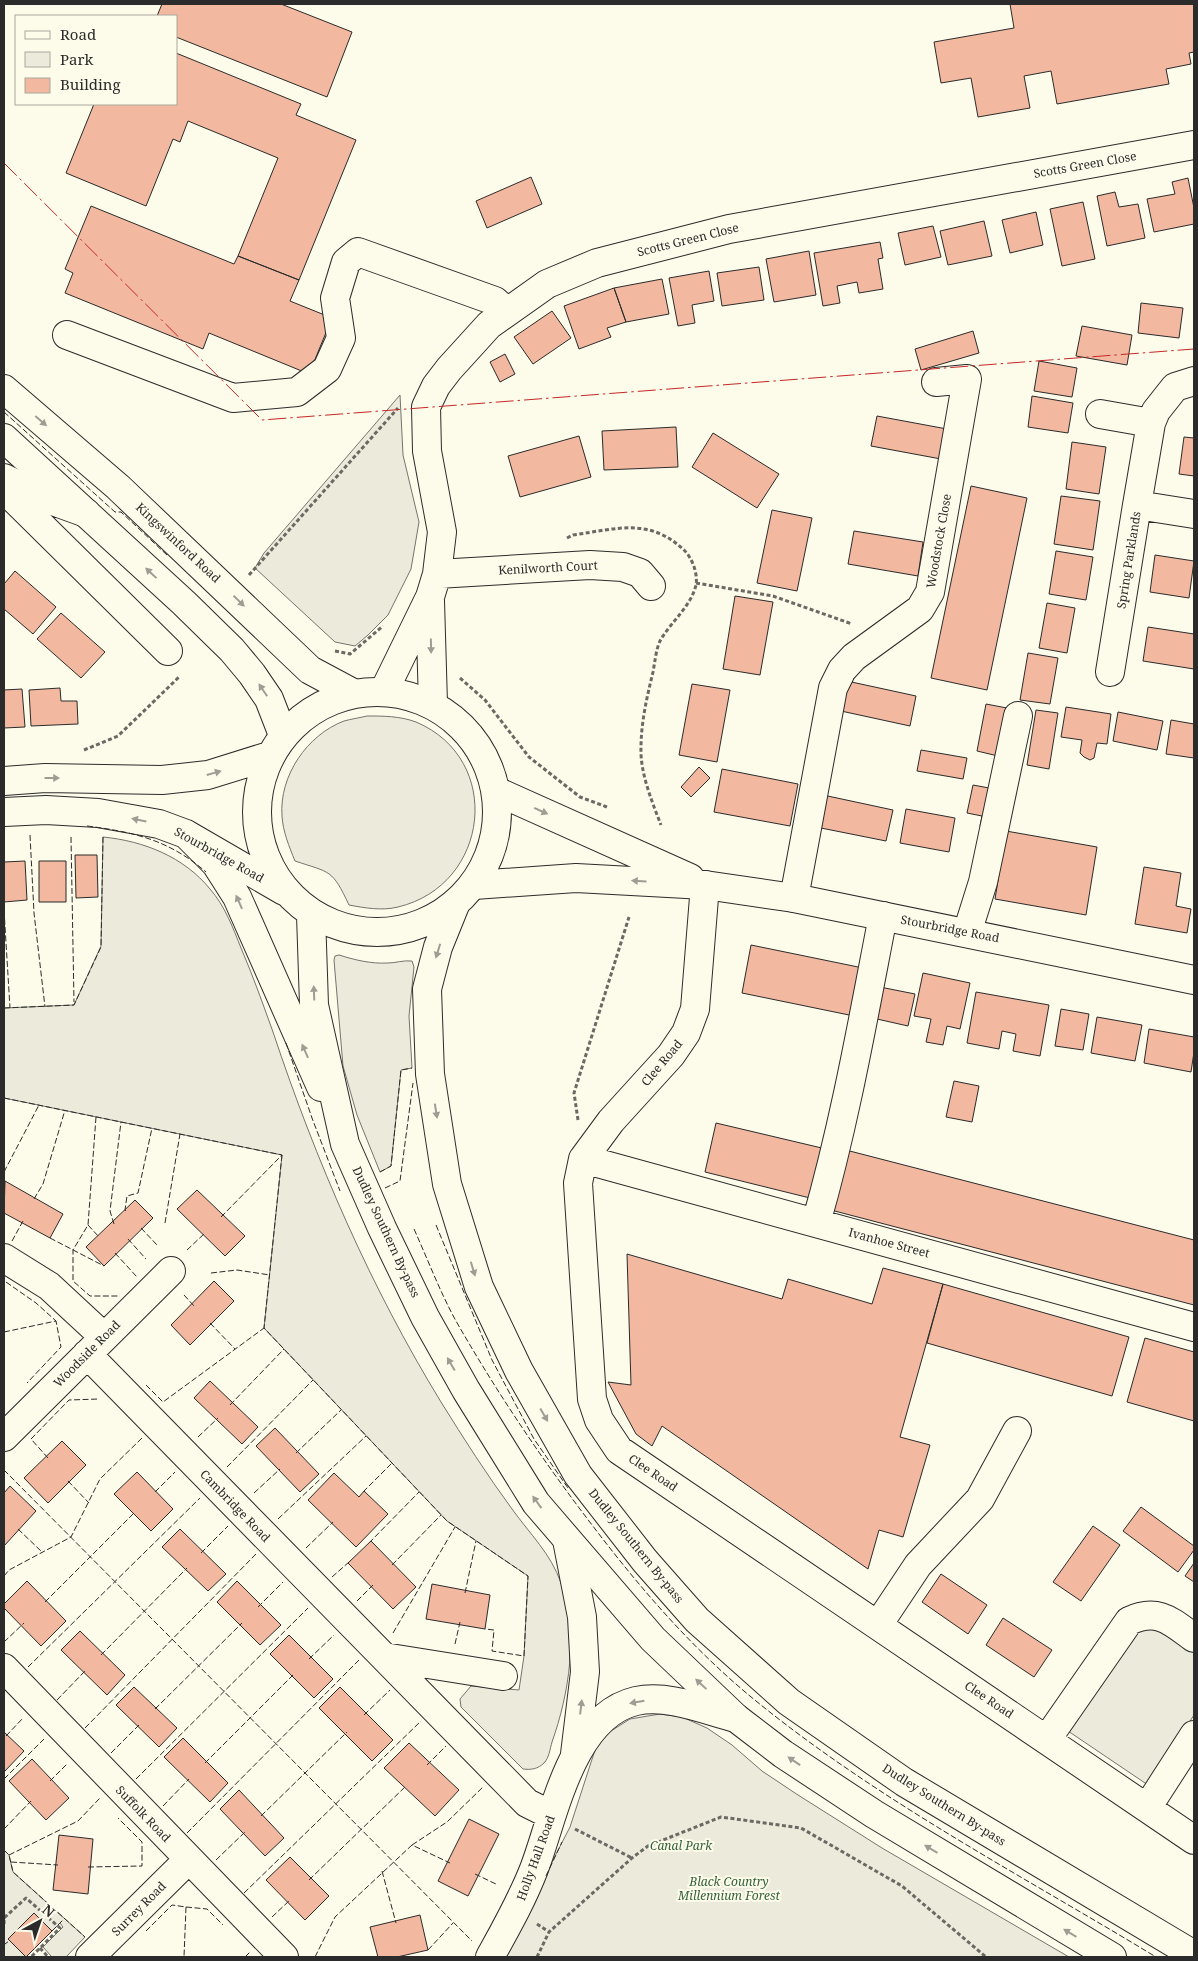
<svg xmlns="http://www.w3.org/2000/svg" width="1198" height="1961" font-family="'Noto Serif',serif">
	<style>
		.green { fill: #ecebdb; stroke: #74746e }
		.building { fill: #f2b8a0; stroke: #2b2b2b }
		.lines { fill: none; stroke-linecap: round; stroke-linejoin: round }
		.minor-casing { stroke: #2b2b2b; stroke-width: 30 }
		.major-casing { stroke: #2b2b2b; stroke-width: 30 }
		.highway-casing { stroke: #2b2b2b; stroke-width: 30 }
		.path { stroke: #6a6964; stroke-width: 3; stroke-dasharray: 4 2.5; stroke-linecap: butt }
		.minor { stroke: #fdfbea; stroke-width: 28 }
		.major { stroke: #fdfbea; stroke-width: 28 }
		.highway { stroke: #fdfbea; stroke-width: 28 }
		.fence { stroke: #2b2b2b; stroke-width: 1; stroke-dasharray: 6 2.5; stroke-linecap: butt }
		.power { stroke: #c62828; stroke-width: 1; stroke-dasharray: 18 4 2.5 4; stroke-linecap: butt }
		.oneway { fill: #9e9d94 }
		.labels { text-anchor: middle; stroke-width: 4; stroke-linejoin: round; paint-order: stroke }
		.street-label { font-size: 12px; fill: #2b2b2b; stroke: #fdfbea }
		.park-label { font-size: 12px; font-style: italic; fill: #34623c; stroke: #fdfbea }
	</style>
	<rect width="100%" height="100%" fill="#fdfbea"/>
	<!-- green -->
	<path class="green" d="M400 395 403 455 419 522 411 569 388 615 368 635 355 646 335 642 255 568 264 553Z
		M367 716C383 716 400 716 416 722 504 759 490 885 398 907 382 911 365 908 349 905 332 869 331 873 295 861 289 846 283 832 282 816 279 776 307 735 344 721 351 719 359 718 367 716Z
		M103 837C144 841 184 857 210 889 225 906 233 928 241 948 253 976 263 1004 273 1032 316 1161 370 1286 441 1402 464 1439 487 1475 512 1509 530 1534 551 1554 561 1583 579 1633 569 1694 552 1742 550 1749 549 1758 544 1763 538 1769 531 1770 523 1769L461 1707 460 1699 471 1686 519 1690 524 1656 528 1576 447 1521 264 1328 282 1155 4 1098V1008L74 1005 101 946Z
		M339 955C355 960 371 964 388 963 396 963 403 960 412 961L414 967 409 1016 412 1068 401 1070 391 1166 380 1172 357 1115 343 1066 334 960 335 956Z
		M1157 1626 1194 1650V1715L1148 1785 1068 1731 1139 1631Z
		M660 1714 682 1717 707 1728 732 1745 762 1771 798 1795 882 1848 1069 1957H503L570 1827 596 1747 611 1731 630 1719Z
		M4 1850 9 1855 13 1872 85 1937 66 1957H52L43 1947 63 1927 60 1923 52 1931 34 1913 8 1939 26 1957H4Z"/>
	<!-- building -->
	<path class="building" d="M162 4H281L352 32 327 97 176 37V16H157Z
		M1010 4H1194V52L1189 53 1191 64 1166 69 1169 84 1057 104 1051 71 1024 76 1030 108 978 117 971 78 941 83 934 42 1014 28Z
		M176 53 301 104 296 115 356 140 299 280 238 256 278 158 188 121 180 142 173 139 146 206 66 173 94 104H176Z
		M531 177 542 204 487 228 476 201Z
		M1188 178 1194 208V224L1154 232 1147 199 1175 194 1172 182Z
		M1115 192 1119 207 1138 204 1145 238 1107 246 1097 196Z
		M1083 202 1095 259 1062 266 1050 209Z
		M91 206 234 264 238 256 299 280 290 301 332 318 309 374 209 333 203 349 65 293 73 273 65 269Z
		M1036 212 1043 245 1010 253 1002 220Z
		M984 221 992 256 948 265 940 231Z
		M933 226 941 257 905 265 898 233Z
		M880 242 883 258 878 259 883 289 859 293 857 282 837 286 840 303 823 306 814 253Z
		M809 251 816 295 774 302 766 259Z
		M759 267 764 300 722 306 717 273Z
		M709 271 714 301 692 305 695 323 678 326 669 278Z
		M662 279 669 314 626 322 614 288Z
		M614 288 626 322 607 328 611 337 579 349 564 306Z
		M1141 303 1183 308 1179 338 1138 333Z
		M552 311 571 338 533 364 514 337Z
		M1082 326 1132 335 1127 365 1076 356Z
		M973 331 979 353 921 370 915 349Z
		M505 354 515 374 500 382 490 362Z
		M1039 361 1077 368 1072 397 1034 391Z
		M1032 396 1073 403 1068 433 1028 427Z
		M877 416 947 429 941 459 871 446Z
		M676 427 678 467 604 470 602 431Z
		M713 433 779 474 757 508 692 467Z
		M579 436 591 477 520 497 508 456Z
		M1184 437 1194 438V476L1179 474Z
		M1072 442 1106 447 1099 494 1066 489Z
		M971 486 1027 498 987 690 931 678Z
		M1061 496 1100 501 1093 550 1054 544Z
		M772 510 812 518 797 591 757 583Z
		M854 531 923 542 918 576 848 564Z
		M1056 551 1093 557 1086 600 1049 594Z
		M1155 555 1194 561 1189 598 1150 592Z
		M15 571 56 607 33 634 4 609V584Z
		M735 596 773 602 760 675 723 669Z
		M1047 603 1075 608 1067 653 1039 648Z
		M61 613 105 652 81 678 37 639Z
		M1148 627 1194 634V669L1143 661Z
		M1028 653 1058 658 1050 704 1020 700Z
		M847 681 916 696 910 726 841 711Z
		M692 684 730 690 717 762 679 755Z
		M60 688 61 701H77L78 724 31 726 29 690Z
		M22 689 25 727 4 728V690Z
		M986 704 1007 708 998 756 977 751Z
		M1066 707 1111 714 1107 744 1097 743 1094 758 1090 760 1084 757 1080 753 1082 740 1061 737Z
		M1036 710 1058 713 1049 769 1027 765Z
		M1118 712 1163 721 1157 750 1113 741Z
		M1171 720 1194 724V758L1166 754Z
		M921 750 967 758 963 779 917 771Z
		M699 767 710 778 691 797 681 787Z
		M722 769 798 784 790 826 714 812Z
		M973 785 1000 790 993 828 980 826 982 816 967 813Z
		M823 795 893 810 886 841 816 827Z
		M906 809 955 818 949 852 900 843Z
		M1006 831 1097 847 1086 915 995 899Z
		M75 855H97L98 897 76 898Z
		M25 861 27 900 4 902V862Z
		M39 861H66V902H39Z
		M1144 867 1181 873 1176 906 1191 909 1187 933 1135 924Z
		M751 945 863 968 854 1016 742 993Z
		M923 973 970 983 960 1029 947 1026 943 1045 926 1042 931 1019 914 1016Z
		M875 986 915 994 908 1026 868 1017Z
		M976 992 1049 1005 1040 1056 1013 1051 1016 1034 1002 1031 999 1049 967 1043Z
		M1061 1009 1089 1014 1083 1050 1055 1046Z
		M1097 1017 1142 1025 1135 1061 1091 1053Z
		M1149 1029 1194 1037V1052L1191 1072 1144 1063Z
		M954 1081 979 1086 972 1122 946 1117Z
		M716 1123 826 1149 814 1199 705 1172Z
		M842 1149 1194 1240V1305L827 1209Z
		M5 1181 63 1214 50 1238 4 1213Z
		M197 1190 245 1236 225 1256 177 1209Z
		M135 1200 153 1218 104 1266 86 1247Z
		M627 1254 782 1299 788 1279 872 1304 883 1268 943 1284 900 1437 930 1445 903 1537 879 1530 868 1569 662 1426 652 1446 636 1434 608 1382 631 1385Z
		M214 1281 234 1301 190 1345 171 1325Z
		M943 1284 1129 1337 1112 1396 927 1343Z
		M1145 1338 1194 1352V1421L1127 1402Z
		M210 1381 258 1427 242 1444 194 1398Z
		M275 1428 319 1474 300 1492 256 1446Z
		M62 1441 86 1465 48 1503 24 1478Z
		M137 1472 173 1509 151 1531 114 1494Z
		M334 1473 359 1497 364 1491 388 1514 356 1547 308 1500Z
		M10 1486 36 1511 4 1546V1493Z
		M1141 1507 1194 1546V1550L1178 1572 1123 1531Z
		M1093 1526 1120 1545 1081 1601 1053 1582Z
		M180 1529 226 1574 208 1591 162 1547Z
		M371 1541 416 1587 393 1609 348 1563Z
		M1194 1563V1582L1185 1576Z
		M941 1574 987 1605 968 1634 922 1602Z
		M27 1581 66 1621 41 1646 4 1608V1604Z
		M237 1581 281 1625 260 1645 217 1602Z
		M432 1584 490 1595 485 1629 426 1619Z
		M1003 1618 1052 1650 1034 1677 986 1645Z
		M80 1631 125 1675 107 1695 61 1650Z
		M289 1635 333 1679 314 1698 270 1654Z
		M134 1687 177 1728 159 1747 116 1705Z
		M340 1687 393 1740 372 1761 319 1708Z
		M4 1732 24 1751 4 1772Z
		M183 1738 228 1783 210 1802 164 1757Z
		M409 1743 459 1790 435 1816 384 1768Z
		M32 1759 69 1798 46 1820 9 1781Z
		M239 1790 284 1838 265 1856 220 1809Z
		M469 1819 499 1834 468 1896 438 1881Z
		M59 1835 93 1839 88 1894 53 1890Z
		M290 1857 329 1896 305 1920 266 1880Z
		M34 1913 52 1931 26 1957 8 1939Z
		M420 1915 428 1950 397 1957H378L370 1927Z"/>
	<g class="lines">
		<!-- minor casing -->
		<g class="minor-casing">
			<path id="minor" d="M67 335 233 398 297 392 327 369 341 338 335 298 346 262 358 252 495 301 507 312
				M1100 414 1151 423
				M4 478 42 497 86 513
				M4 489 168 651
				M1137 505 1151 423 1156 411 1175 387 1194 381
				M437 574 590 565 623 567 640 573 651 586
				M430 601 433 704
				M1110 672 1137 505 1194 514
				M384 691 430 597 437 574 442 532 427 451 426 407 436 386 449 369 489 325 547 284 597 263 729 229 1194 145
				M705 885 695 1009 686 1033 671 1055 611 1121 583 1159 578 1183 592 1399 599 1420 619 1450 1194 1840
				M794 898 833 688 842 670 854 657 920 609 930 592 967 379 936 382
				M967 933 983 882 1018 716
				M583 1159 1194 1327
				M816 1223C845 1122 863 1019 883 916
				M4 1258 49 1286 104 1337
				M87 1354 527 1803 551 1815
				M4 1437 171 1271
				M567 1540 582 1617 585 1672 575 1754
				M878 1625 918 1565 980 1499 1017 1431
				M384 1657 503 1676
				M4 1668 284 1957
				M1047 1739 1129 1621C1158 1607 1172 1622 1194 1638
				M1147 1808 1194 1735
				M90 1957 188 1860
				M490 1957C506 1928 522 1900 534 1869 554 1817 571 1716 636 1701 668 1694 705 1710 736 1718"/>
		</g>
		<!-- major casing -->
		<g class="major-casing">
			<path id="major" d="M4 389 118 487 310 670 353 693
				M4 438 184 603 232 650 252 674 269 699 283 735
				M496 791 690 878
				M474 885 576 878 705 885 794 898 1194 980"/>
		</g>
		<!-- highway casing -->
		<g class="highway-casing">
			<path id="highway" d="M257 812a120 120 0 1 1 240 0a120 120 0 1 1-240 0Z
				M4 781 45 778 162 780 208 775 269 756
				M4 812 46 810 98 813 159 824 186 834 284 891
				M186 834 216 864 237 897 321 1087
				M455 905 438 947 427 989 430 1074 447 1184 479 1287 519 1371 578 1475 645 1561 697 1620 789 1702 904 1782 1194 1955
				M311 915 314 1005 345 1144 382 1228 425 1317 466 1390 536 1503 653 1639 736 1718 783 1754 874 1814 1112 1957"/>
		</g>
		<!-- path -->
		<path class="path" d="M567 538 573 535C616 529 649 517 684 550 692 558 698 573 696 585 691 606 672 621 661 639 656 648 655 662 653 672 647 697 641 722 641 748 640 772 652 802 661 825
			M249 575 398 408
			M696 583 773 596 852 624
			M335 651 350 654 383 626
			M460 678 485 700 529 757 580 797 607 807
			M84 750 118 736 179 677
			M578 1120 574 1093 629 917
			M575 1829 632 1858
			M4 1924V1918L26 1898 60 1928 31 1957
			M537 1924 549 1932
			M40 1948 48 1957
			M537 1957 549 1932 632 1858 648 1846 721 1817 801 1828 902 1886 986 1957"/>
		<!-- minor -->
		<use href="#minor" class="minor"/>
		<!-- major -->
		<use href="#major" class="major"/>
		<!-- highway -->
		<use href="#highway" class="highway"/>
		<!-- fence -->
		<path class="fence" d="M4 412 115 512H121L168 556
			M87 826C134 832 169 840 206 872
			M30 835 34 913 45 1007
			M71 837 74 1002
			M4 910 10 1008
			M4 1008 74 1005 101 947 103 837
			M286 1043 312 1118 340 1191
			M4 1098 282 1155
			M96 1117 88 1225 73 1250V1281L90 1296H120
			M282 1155 264 1328 447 1521 528 1576 524 1656 492 1651 494 1630 485 1629
			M4 1172 39 1105
			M380 1172 391 1166 401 1070 412 1068
			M385 1188 400 1181 413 1083
			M34 1199 43 1184 65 1110
			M126 1211 125 1210 127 1196 138 1193 152 1128
			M221 1217 282 1155
			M165 1223 180 1134
			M114 1224 110 1211 121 1122
			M88 1225 99 1237
			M436 1225 492 1360 534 1439 568 1488
			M141 1228 158 1246
			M414 1229C428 1260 440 1292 456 1321 496 1391 541 1458 589 1521 639 1587 692 1649 756 1701 879 1801 1021 1875 1156 1957
			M50 1238 104 1266
			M128 1239 146 1259
			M12 1241 23 1221
			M187 1250 205 1233
			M115 1253 137 1277
			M211 1273 237 1270 270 1275
			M6 1282 36 1303 56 1321
			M184 1295 194 1306
			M210 1323 235 1349
			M4 1332 56 1321 61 1347 27 1383
			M146 1385 163 1402 264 1328
			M230 1405 284 1349
			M198 1437 218 1418
			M296 1453 341 1410
			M48 1458 31 1439 69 1400 99 1399
			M227 1467 313 1380
			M4 1470 472 1941
			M68 1481 89 1503
			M155 1492 175 1472
			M363 1492 392 1463
			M254 1493 280 1469
			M278 1519 366 1436
			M18 1529 42 1552
			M369 1543 419 1492
			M306 1548 333 1522
			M201 1553 228 1526
			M392 1565 441 1515
			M4 1576 9 1570 71 1537 100 1479 142 1438
			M332 1577 349 1562
			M465 1593 476 1541
			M357 1601 373 1585
			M45 1602 135 1512
			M258 1607 283 1582
			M393 1633 455 1527
			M4 1642 24 1623
			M455 1644 460 1622
			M101 1655 187 1568
			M309 1659 334 1635
			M28 1667 200 1498
			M57 1700 85 1671
			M155 1709 242 1623
			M364 1715 390 1690
			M85 1728 256 1554
			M6 1736 23 1718
			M111 1753 139 1725
			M205 1763 293 1675
			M427 1765 446 1746
			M4 1779 44 1739
			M136 1779 308 1608
			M50 1781 68 1763
			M163 1806 189 1779
			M261 1816 347 1732
			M4 1829 31 1801
			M187 1833 359 1660
			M412 1845 447 1822 484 1786
			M4 1850 9 1855 13 1872 85 1937
			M9 1855 78 1821 100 1798
			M216 1860 245 1832
			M11 1862 58 1865
			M88 1867 142 1866V1842L118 1818
			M382 1871 396 1923
			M475 1874 498 1885
			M546 1876 562 1842
			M309 1880 406 1786
			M244 1893 421 1721
			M186 1907 207 1909 223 1925
			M272 1917 290 1900
			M52 1931 65 1918
			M146 1931 172 1905 186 1907 184 1957
			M4 1942 5 1944 9 1941
			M428 1950 453 1923
			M245 1957 251 1951
			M315 1957 335 1917 412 1845 450 1863"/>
		<!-- power -->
		<path class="power" d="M4 163 262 420 1194 349"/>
	</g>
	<!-- one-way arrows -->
	<defs><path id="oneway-solid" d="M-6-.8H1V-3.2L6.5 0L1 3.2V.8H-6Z" transform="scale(1.25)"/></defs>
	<g class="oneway">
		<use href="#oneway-solid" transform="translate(41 421) rotate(41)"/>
		<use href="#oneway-solid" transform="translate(151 573) rotate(-137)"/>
		<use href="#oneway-solid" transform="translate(239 601) rotate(44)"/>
		<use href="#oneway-solid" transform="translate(431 646) rotate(89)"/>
		<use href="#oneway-solid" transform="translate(263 690) rotate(-124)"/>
		<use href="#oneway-solid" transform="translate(214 773) rotate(-16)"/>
		<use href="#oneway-solid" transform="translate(52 778)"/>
		<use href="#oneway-solid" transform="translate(541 811) rotate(24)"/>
		<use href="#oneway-solid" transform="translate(139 820) rotate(-168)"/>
		<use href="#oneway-solid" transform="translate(639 881) rotate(-177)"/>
		<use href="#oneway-solid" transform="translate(239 902) rotate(-114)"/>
		<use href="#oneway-solid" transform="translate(438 951) rotate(107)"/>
		<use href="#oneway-solid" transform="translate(314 993) rotate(-92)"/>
		<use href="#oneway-solid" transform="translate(305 1051) rotate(-114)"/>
		<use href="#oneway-solid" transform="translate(436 1111) rotate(81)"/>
		<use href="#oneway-solid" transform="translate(473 1269) rotate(73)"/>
		<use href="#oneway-solid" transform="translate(451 1364) rotate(-120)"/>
		<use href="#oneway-solid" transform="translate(544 1415) rotate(60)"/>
		<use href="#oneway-solid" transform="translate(537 1502) rotate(-126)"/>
		<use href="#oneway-solid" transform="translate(701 1684) rotate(-137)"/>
		<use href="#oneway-solid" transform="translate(637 1702) rotate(170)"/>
		<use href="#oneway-solid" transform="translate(581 1707) rotate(-83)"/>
		<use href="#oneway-solid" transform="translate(794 1761) rotate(-146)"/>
		<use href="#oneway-solid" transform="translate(931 1849) rotate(-149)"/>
		<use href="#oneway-solid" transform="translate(1070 1933) rotate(-149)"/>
	</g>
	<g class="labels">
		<!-- street labels -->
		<g class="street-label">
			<text transform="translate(1085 165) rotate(-10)" y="4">Scotts Green Close</text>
			<text transform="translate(688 240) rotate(-14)" y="4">Scotts Green Close</text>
			<text transform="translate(939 541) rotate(-80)" y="4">Woodstock Close</text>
			<text transform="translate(178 543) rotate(43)" y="4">Kingswinford Road</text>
			<text transform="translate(1129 560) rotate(-81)" y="4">Spring Parklands</text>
			<text transform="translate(548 568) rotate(-3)" y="4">Kenilworth Court</text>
			<text transform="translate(219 855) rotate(29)" y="4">Stourbridge Road</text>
			<text transform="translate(950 929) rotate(11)" y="4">Stourbridge Road</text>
			<text transform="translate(662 1063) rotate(-50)" y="4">Clee Road</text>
			<text transform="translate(386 1232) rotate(65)" y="4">Dudley Southern By-pass</text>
			<text transform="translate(889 1243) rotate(15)" y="4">Ivanhoe Street</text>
			<text transform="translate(87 1354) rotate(-45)" y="4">Woodside Road</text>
			<text transform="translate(653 1473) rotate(34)" y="4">Clee Road</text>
			<text transform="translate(235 1506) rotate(46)" y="4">Cambridge Road</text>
			<text transform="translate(636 1546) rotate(51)" y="4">Dudley Southern By-pass</text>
			<text transform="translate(989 1700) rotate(34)" y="4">Clee Road</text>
			<text transform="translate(944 1805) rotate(32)" y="4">Dudley Southern By-pass</text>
			<text transform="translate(143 1814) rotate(46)" y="4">Suffolk Road</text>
			<text transform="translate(536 1858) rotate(-70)" y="4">Holly Hall Road</text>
			<text transform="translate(139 1909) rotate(-45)" y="4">Surrey Road</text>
		</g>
		<!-- park labels -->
		<g class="park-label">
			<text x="681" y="1850">Canal Park</text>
			<text x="729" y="1886">Black Country<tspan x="729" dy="14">Millennium Forest</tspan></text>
		</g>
	</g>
	<!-- border -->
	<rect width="1198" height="1961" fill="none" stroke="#2b2b2b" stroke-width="10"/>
	<!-- legend -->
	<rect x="15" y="15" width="162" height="90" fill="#fdfbea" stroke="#a9a89e"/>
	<rect x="25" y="31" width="25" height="8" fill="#fdfbea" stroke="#a9a89e"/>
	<text x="60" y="40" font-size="15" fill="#2b2b2b">Road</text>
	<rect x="25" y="52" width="25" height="15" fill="#ecebdb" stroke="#a9a89e"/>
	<text x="60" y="65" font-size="15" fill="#2b2b2b">Park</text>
	<rect x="25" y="78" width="25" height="15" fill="#f2b8a0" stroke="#a9a89e"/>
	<text x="60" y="90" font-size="15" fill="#2b2b2b">Building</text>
	<!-- north arrow -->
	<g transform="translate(40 1921) rotate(40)" stroke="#fdfbea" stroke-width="4" paint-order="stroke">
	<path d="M0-4L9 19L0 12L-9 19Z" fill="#2b2b2b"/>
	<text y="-8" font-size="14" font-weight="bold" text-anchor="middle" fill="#2b2b2b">N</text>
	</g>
</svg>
